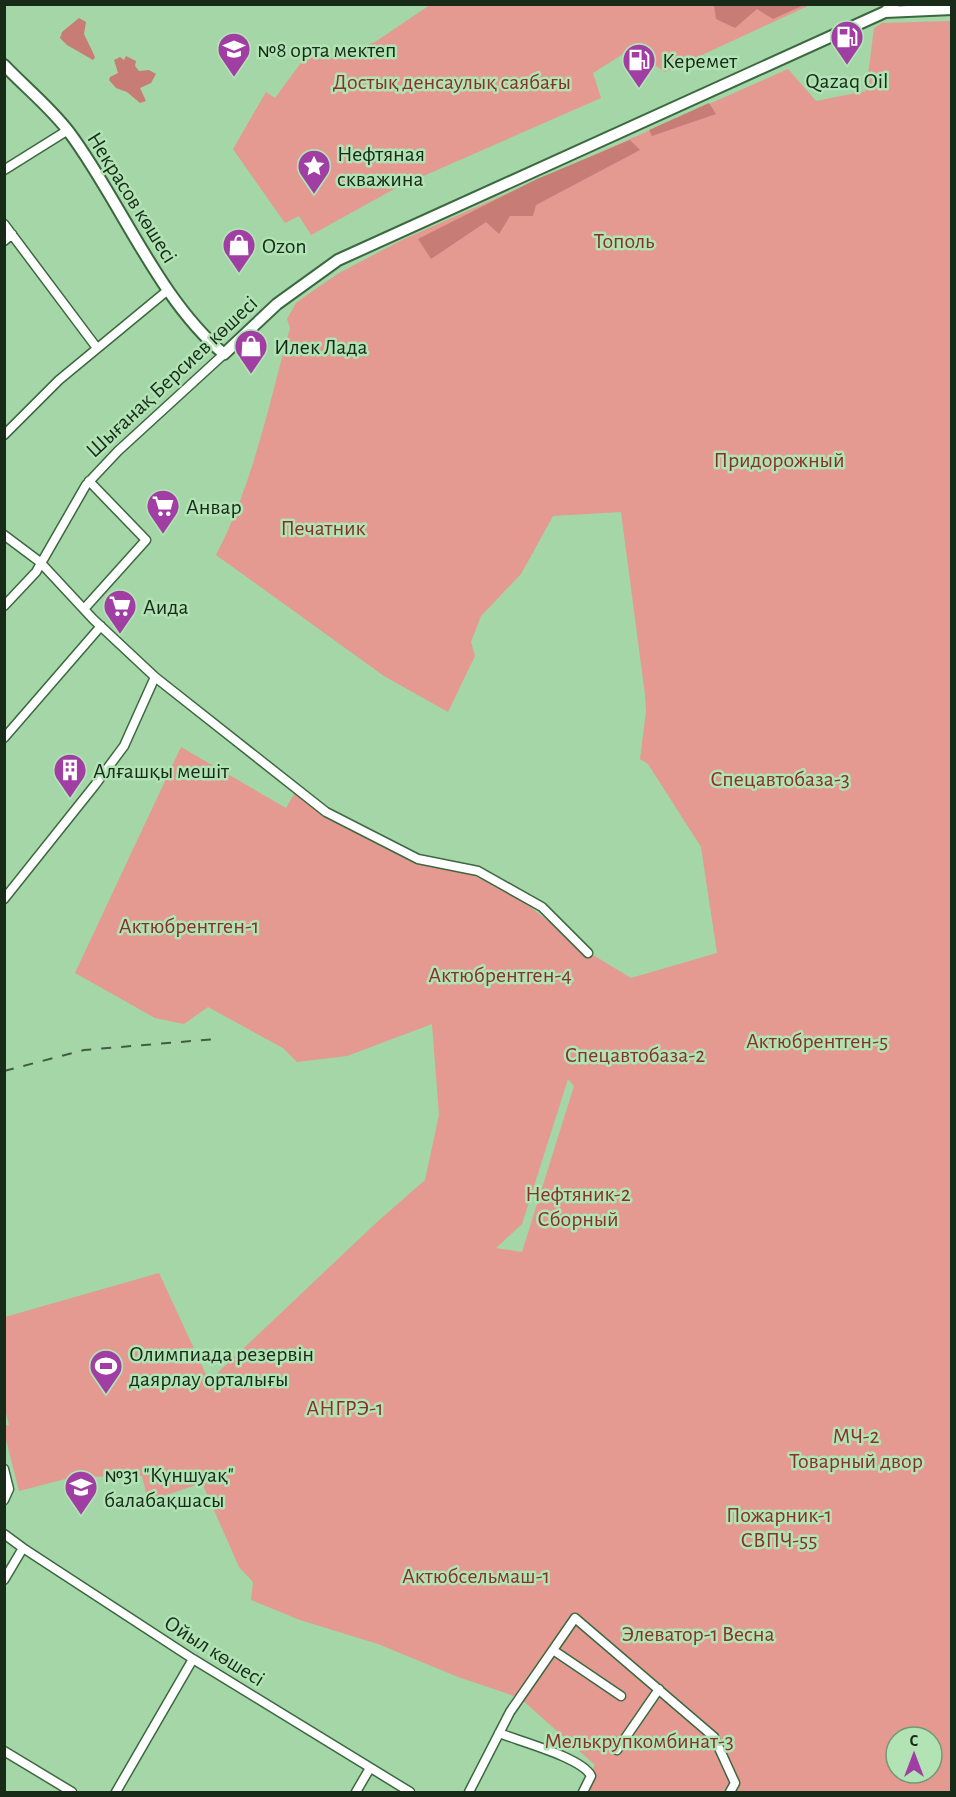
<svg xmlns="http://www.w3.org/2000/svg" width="956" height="1797" font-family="'Alegreya Sans',sans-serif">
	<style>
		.green { fill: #e49991; fill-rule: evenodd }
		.forest { fill: #c77d75 }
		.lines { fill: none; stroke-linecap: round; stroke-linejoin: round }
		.minor-casing { stroke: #3b683f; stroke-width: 11 }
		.major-casing { stroke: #3b683f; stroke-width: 14 }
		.minor { stroke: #fff; stroke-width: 8 }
		.major { stroke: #fff; stroke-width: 10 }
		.rail { stroke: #415d42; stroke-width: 2; stroke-dasharray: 10 10; stroke-linecap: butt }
		.labels { text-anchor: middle; stroke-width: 5; stroke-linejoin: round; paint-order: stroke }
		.poi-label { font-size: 22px; fill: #182b19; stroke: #b1e3b4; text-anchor: start }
		.park-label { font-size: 22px; fill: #8a302b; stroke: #b1e3b4 }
		.street-label { font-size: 22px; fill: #182b19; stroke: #b1e3b4 }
	</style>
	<rect width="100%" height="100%" fill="#a4d6a7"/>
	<!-- green -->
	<path class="green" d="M430 5H810L665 72 631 49 593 73 601 98 396 188 311 235 299 216 285 223 233 149 266 92 275 98 312 48 328 57 375 42Z
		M951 21V1792H579L595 1765 520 1698 458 1677 378 1644 300 1620 251 1600 253 1582 239 1567 202 1483 148 1501 142 1476 73 1477 19 1491 5 1436 4 1426 9 1425 4 1406 5 1317 159 1273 209 1381 376 1223 425 1180 439 1115 432 1024 347 1056 297 1062 283 1048 208 1007 184 1024 155 1018 75 973 181 747 286 808 297 789 326 812 415 856 473 875 518 897 583 949 631 978 717 953 701 847 648 764 640 759 646 711 645 695 621 512 553 516 521 574 481 616 471 642 475 656 448 712 384 676 216 555C253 484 269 404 290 328L287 319 296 303 314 290 339 273 402 240 788 69 816 101 866 91 874 28 882 23ZM568 1079 574 1086 522 1252 496 1248 522 1224ZM896 1737H932V1773H896Z"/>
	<!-- forest -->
	<path class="forest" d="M714 5V4L804 5 773 19 757 9 735 28 716 19Z
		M79 18 86 22 84 34 95 57 93 60 67 45 60 38 62 32Z
		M126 56 136 61 135 66 139 71 149 70 156 74 151 83 140 88 146 101 140 103 127 92 116 88 109 80 110 77 118 73 114 60 120 57 124 60Z
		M709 103 716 114 652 136 649 130Z
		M630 140 640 150 536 205 533 216H510L499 234 486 222 431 259 418 239 537 179Z"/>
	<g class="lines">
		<!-- minor casing -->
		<g class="minor-casing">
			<path id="minor" d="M4 170 68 130
				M4 224 97 348
				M4 241 12 234
				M4 435 59 380 168 290
				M4 535 40 562 93 619 155 677 326 812 418 859 478 871 542 907 588 953
				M4 606 36 572 86 485 118 451 224 354
				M84 609 146 540 89 481
				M4 738 101 626
				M4 899 95 785 124 746 155 677
				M4 1469 9 1489 4 1500
				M4 1534 23 1548 193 1659 410 1792
				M4 1580 23 1548
				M553 1650 621 1696
				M499 1733C519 1741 583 1758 591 1776L583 1792
				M617 1750 659 1689
				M4 1751 72 1792
				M116 1792 193 1659
				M356 1792 370 1768
				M469 1792 510 1712 575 1618 714 1737 735 1783 730 1792"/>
		</g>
		<!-- major casing -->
		<g class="major-casing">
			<path id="major" d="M885 12 952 9
				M4 65C25 87 51 108 69 132 120 200 158 299 224 354L277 304 338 260 885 12 894 4"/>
		</g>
		<!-- minor -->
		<use href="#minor" class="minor"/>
		<!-- major -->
		<use href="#major" class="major"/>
		<!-- rail -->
		<path class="rail" d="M4 1071 84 1050 216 1039"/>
	</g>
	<!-- icons -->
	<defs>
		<g id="fuel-pin" transform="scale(1.725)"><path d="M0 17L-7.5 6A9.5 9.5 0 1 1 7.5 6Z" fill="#a03ea4" stroke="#b1e3b4"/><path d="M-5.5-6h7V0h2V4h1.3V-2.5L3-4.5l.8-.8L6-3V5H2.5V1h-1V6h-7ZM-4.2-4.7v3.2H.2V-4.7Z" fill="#fff"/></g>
		<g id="school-pin" transform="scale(1.725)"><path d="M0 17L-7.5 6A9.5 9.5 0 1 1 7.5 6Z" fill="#a03ea4" stroke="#b1e3b4"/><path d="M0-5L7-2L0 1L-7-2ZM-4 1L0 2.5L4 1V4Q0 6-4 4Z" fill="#fff"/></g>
		<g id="sight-pin" transform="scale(1.725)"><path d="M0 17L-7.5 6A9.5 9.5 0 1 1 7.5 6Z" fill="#a03ea4" stroke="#b1e3b4"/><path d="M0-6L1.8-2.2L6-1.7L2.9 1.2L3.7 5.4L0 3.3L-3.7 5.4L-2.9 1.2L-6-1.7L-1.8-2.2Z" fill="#fff"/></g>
		<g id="shop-pin" transform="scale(1.725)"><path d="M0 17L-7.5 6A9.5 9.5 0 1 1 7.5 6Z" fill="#a03ea4" stroke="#b1e3b4"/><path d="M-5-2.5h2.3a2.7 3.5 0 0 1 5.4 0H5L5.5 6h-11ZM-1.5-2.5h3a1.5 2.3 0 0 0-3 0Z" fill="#fff"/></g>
		<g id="supermarket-pin" transform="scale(1.725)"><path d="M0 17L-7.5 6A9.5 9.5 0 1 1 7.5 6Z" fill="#a03ea4" stroke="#b1e3b4"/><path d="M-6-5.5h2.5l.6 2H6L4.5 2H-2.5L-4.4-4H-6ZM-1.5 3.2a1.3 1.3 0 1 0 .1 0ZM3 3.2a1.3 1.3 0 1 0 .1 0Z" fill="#fff"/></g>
		<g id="building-pin" transform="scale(1.725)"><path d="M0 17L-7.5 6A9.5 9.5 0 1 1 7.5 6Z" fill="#a03ea4" stroke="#b1e3b4"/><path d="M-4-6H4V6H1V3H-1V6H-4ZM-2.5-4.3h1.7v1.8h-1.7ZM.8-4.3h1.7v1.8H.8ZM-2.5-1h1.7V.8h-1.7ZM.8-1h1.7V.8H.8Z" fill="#fff"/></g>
		<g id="stadium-pin" transform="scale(1.725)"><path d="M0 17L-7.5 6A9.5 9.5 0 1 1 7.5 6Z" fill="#a03ea4" stroke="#b1e3b4"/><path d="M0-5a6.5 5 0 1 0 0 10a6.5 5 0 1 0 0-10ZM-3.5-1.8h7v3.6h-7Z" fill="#fff"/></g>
	</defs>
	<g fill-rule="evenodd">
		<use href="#fuel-pin" x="847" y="37"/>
		<use href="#school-pin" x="234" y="49"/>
		<use href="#fuel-pin" x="639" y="60"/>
		<use href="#sight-pin" x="314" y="166"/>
		<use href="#shop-pin" x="239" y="245"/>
		<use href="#shop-pin" x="251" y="346"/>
		<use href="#supermarket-pin" x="163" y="506"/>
		<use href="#supermarket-pin" x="120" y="606"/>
		<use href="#building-pin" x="70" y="770"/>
		<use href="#stadium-pin" x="106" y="1366"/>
		<use href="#school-pin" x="81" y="1487"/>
	</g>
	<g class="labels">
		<!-- poi labels -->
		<g class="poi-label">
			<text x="257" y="57">№8 орта мектеп</text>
			<text x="662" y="68">Керемет</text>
			<text x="847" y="88" text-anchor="middle">Qazaq Oil</text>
			<text x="337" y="161">Нефтяная<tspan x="337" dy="25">скважина</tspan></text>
			<text x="262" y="253">Ozon</text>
			<text x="274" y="354">Илек Лада</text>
			<text x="186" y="514">Анвар</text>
			<text x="143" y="614">Аида</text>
			<text x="93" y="778">Алғашқы мешіт</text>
			<text x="129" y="1361">Олимпиада резервін<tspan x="129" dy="25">даярлау орталығы</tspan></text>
			<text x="104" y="1482">№31 "Күншуақ"<tspan x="104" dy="25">балабақшасы</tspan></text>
		</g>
		<!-- park labels -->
		<g class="park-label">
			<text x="452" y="89">Достық денсаулық саябағы</text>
			<text x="624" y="248">Тополь</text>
			<text x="779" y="467">Придорожный</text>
			<text x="323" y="535">Печатник</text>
			<text x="780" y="786">Спецавтобаза-3</text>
			<text x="189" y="933">Актюбрентген-1</text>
			<text x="500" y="982">Актюбрентген-4</text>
			<text x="817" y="1048">Актюбрентген-5</text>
			<text x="635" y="1062">Спецавтобаза-2</text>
			<text x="578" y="1201">Нефтяник-2<tspan x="578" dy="25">Сборный</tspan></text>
			<text x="345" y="1415">АНГРЭ-1</text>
			<text x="856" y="1443">МЧ-2<tspan x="856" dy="25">Товарный двор</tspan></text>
			<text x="779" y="1522">Пожарник-1<tspan x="779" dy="25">СВПЧ-55</tspan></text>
			<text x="476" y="1583">Актюбсельмаш-1</text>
			<text x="698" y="1641">Элеватор-1 Весна</text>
			<text x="639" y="1748">Мелькрупкомбинат-3</text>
		</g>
		<!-- street labels -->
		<g class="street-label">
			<text transform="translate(133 197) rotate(58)" y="8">Некрасов көшесі</text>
			<text transform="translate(171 376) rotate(-43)" y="8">Шығанақ Берсиев көшесі</text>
			<text transform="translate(215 1650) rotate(32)" y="8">Ойыл көшесі</text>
		</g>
	</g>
	<!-- border -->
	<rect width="956" height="1797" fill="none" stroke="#182b19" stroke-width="12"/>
	<!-- north arrow -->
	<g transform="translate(914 1755)"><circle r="28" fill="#b1e3b4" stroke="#749976" stroke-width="1.5"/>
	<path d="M0-4.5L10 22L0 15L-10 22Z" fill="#a03ea4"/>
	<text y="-9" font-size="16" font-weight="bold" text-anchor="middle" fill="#182b19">С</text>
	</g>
</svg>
